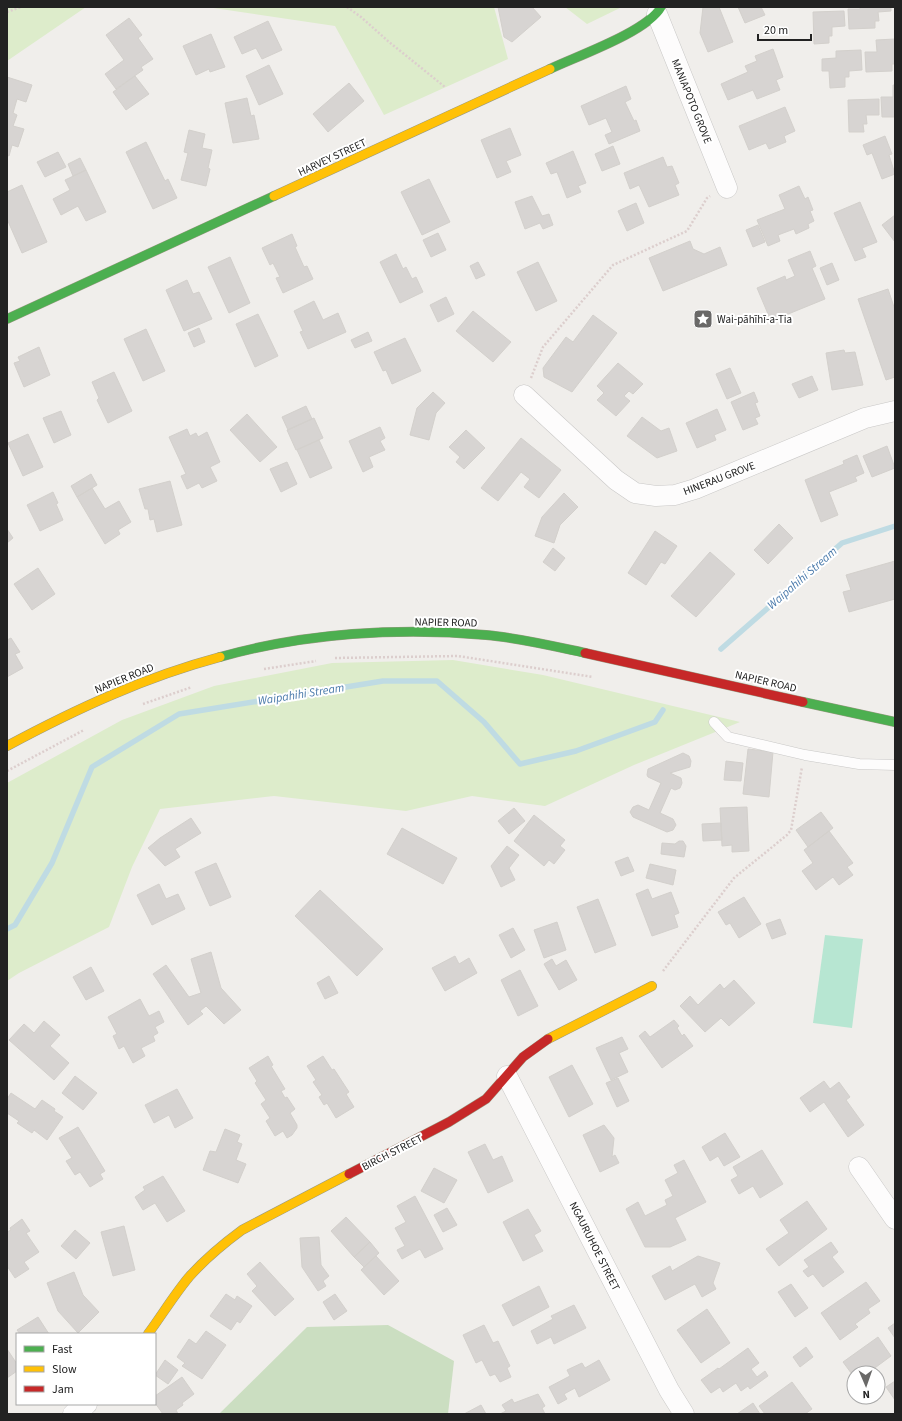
<svg xmlns="http://www.w3.org/2000/svg" width="902" height="1421" font-family="'Source Sans 3',sans-serif">
	<style>
		.grass { fill: #ddeccb }
		.forest { fill: #cbdec1 }
		.pitch { fill: #b7e6d2 }
		.lines { fill: none; stroke-linecap: round; stroke-linejoin: round }
		.stream { stroke: #bfdbe3; stroke-width: 5.5 }
		.building { fill: #d7d4d2; stroke: #d3d0cc }
		.lane-casing { stroke: #c9c8c7; stroke-width: 11 }
		.street-casing { stroke: #c9c8c7; stroke-width: 21 }
		.fast-casing { stroke: #999a82; stroke-width: 10 }
		.slow-casing { stroke: #999a82; stroke-width: 10 }
		.jam-casing { stroke: #999a82; stroke-width: 10 }
		.path { stroke: #dccecd; stroke-width: 2.5; stroke-dasharray: 2 2; stroke-linecap: butt }
		.lane { stroke: #fdfcfc; stroke-width: 10 }
		.street { stroke: #fdfcfc; stroke-width: 20 }
		.fast { stroke: #4caf50; stroke-width: 9 }
		.slow { stroke: #ffc107; stroke-width: 9 }
		.jam { stroke: #c62828; stroke-width: 9 }
		.labels { text-anchor: middle; stroke-width: 4; stroke-linejoin: round; paint-order: stroke }
		.street-label { font-size: 11px; fill: #222; stroke: #fff }
		.poi-label { font-size: 11px; fill: #222; stroke: #fff; text-anchor: start }
		.water-label { font-size: 12px; font-style: italic; fill: #4a7aab; stroke: #fff }
	</style>
	<rect width="100%" height="100%" fill="#f0eeeb"/>
	<!-- grass -->
	<path class="grass" d="M7 7H86L7 61Z
		M207 7H494L508 59 384 115 335 26Z
		M565 7H622L587 24Z
		M453 660 543 675 740 722 634 765 545 806 472 796 406 811 274 796 160 809 132 867 109 927 19 973 7 981V783L122 720 214 686 332 663Z"/>
	<!-- forest -->
	<path class="forest" d="M388 1325 454 1361 448 1414H219L307 1327Z"/>
	<!-- pitch -->
	<path class="pitch" d="M825 935 863 939 852 1028 813 1023Z"/>
	<g class="lines">
		<!-- stream -->
		<path class="stream" d="M721 649 842 543 895 526
			M7 929 15 925 52 863 92 767 179 714 383 681H437L484 722 520 764 576 751 655 722 663 710"/>
	</g>
	<!-- building -->
	<path class="building" d="M498 7H532L541 17 512 42 504 37Z
		M703 7H719L733 42 708 52 700 33Z
		M738 7H761L765 15 745 23Z
		M860 7H891V11L878 12 879 21H875V28L849 29 848 9H860Z
		M844 11 845 26 832 27V36H829V43L814 44 813 12Z
		M129 18 142 35 138 38 153 59 141 67 143 70 116 89 105 74 124 60 106 35Z
		M268 21 282 50 262 59 256 48 242 54 234 37Z
		M211 34 225 67 210 72 209 69 196 75 183 46Z
		M895 39V64H892V71L866 72 865 52H877L876 40Z
		M773 49 783 77 776 80 780 90 757 99 753 90 728 100 721 84 748 72 745 66 757 61 755 56Z
		M861 50 862 70 849 71V77H845V87L830 88 829 71H822V59L836 58V51Z
		M269 65 283 94 259 105 246 76Z
		M135 76 149 94 126 110 113 92Z
		M7 77 32 85 26 102 17 99 13 113 17 115 13 126 24 129 18 147 12 145 9 156 7 155Z
		M349 83 364 101 328 132 313 114Z
		M893 85H895V117H882L881 97H893Z
		M626 86 631 99 625 102 634 121 636 120 640 131 609 144 605 135 612 132 606 118 589 125 581 106Z
		M247 98 251 116 254 115 259 139 233 143 225 103Z
		M879 99V115H866L867 124H863L864 132H849L848 100Z
		M785 107 795 131 784 136 786 142 769 149 766 143 749 150 739 126Z
		M510 128 521 155 506 161 511 172 497 178 481 140Z
		M189 130 205 134 202 148 212 150 208 168 210 169 206 186 181 180 188 153 184 152Z
		M885 136 892 154 889 155 895 174 882 179 872 153 867 155 863 145Z
		M146 142 165 181 168 179 177 198 153 209 126 152Z
		M613 146 620 164 602 171 595 154Z
		M573 151 586 183 578 186 581 192 567 198 557 172 551 174 546 163Z
		M58 152 66 167 45 177 37 162Z
		M663 157 667 167 672 166 679 183 675 185 679 195 649 207 639 185 630 189 624 173Z
		M80 158 86 170 73 176 68 164Z
		M86 170 106 212 86 221 78 206 61 215 53 199 70 190 65 180Z
		M429 179 450 222 422 235 401 192Z
		M22 185 47 242 22 253 7 219V192Z
		M799 186 805 199 808 197 813 210 810 211 814 221 808 224 809 228 796 234 794 229 778 235 780 241 768 246 757 220 785 209 779 195Z
		M532 196 542 216 549 214 553 225 543 229 540 223 525 229 515 202Z
		M860 202 877 242 862 248 866 257 855 261 834 213Z
		M636 203 644 223 627 231 618 211Z
		M895 215V242L882 225Z
		M758 225 765 242 753 247 746 230Z
		M438 233 446 250 431 257 423 240Z
		M292 234 297 246 295 247 304 267 307 266 313 279 283 293 276 278 280 277 273 263 270 265 262 248Z
		M690 241 693 249 704 254 720 247 727 265 663 291 649 258Z
		M810 251 816 266 812 268 825 299 771 321 757 288 785 276 786 280 795 276 788 260Z
		M396 254 403 269 406 267 412 279 416 277 423 292 400 303 380 262Z
		M230 257 250 303 229 313 208 267Z
		M478 262 485 275 476 279 470 266Z
		M538 262 557 301 536 311 517 272Z
		M832 263 839 280 827 285 820 268Z
		M187 280 193 294 199 292 212 319 184 331 166 290Z
		M888 289 895 310V377L886 380 858 299Z
		M446 297 454 314 438 322 430 305Z
		M314 301 323 320 338 313 346 332 308 349 300 332 303 331 294 311Z
		M473 311 511 342 493 362 456 331Z
		M258 314 278 356 255 367 236 324Z
		M593 315 617 333 572 392 544 377 543 368 566 337 573 342Z
		M199 328 205 342 194 347 188 333Z
		M146 329 165 371 143 381 124 339Z
		M368 332 372 341 355 348 351 340Z
		M405 338 421 371 392 384 386 370 383 371 374 352Z
		M39 347 50 375 24 387 14 363 20 361 18 357Z
		M844 350 845 353 855 352 863 385 832 390 826 353Z
		M618 363 643 384 633 394 629 391 624 396 630 401 616 416 597 400 604 393 597 386Z
		M730 368 741 393 727 399 716 374Z
		M114 372 132 411 108 423 97 400 99 398 92 382Z
		M812 376 818 390 799 398 792 384Z
		M433 392 445 403 436 413 429 440 410 435 417 408Z
		M754 392 758 402 755 403 760 416 755 418 758 424 743 430 731 402Z
		M306 406 312 419 288 430 282 417Z
		M717 409 726 430 714 435 716 440 697 448 686 423Z
		M61 411 71 435 54 443 43 418Z
		M247 414 277 447 260 462 230 430Z
		M642 417 661 431 669 428 677 451 657 458 627 436Z
		M314 418 323 438 296 450 287 430Z
		M380 427 385 438 380 441 385 450 369 457 373 467 363 472 349 441Z
		M187 429 190 436 196 433 198 437 207 432 220 462 210 467 217 481 202 488 199 483 187 489 181 476 186 474 169 437Z
		M466 430 485 448 464 469 456 462 460 457 449 447Z
		M28 434 43 467 23 476 8 443Z
		M521 438 561 470 539 498 524 487 530 479 521 472 498 501 481 488Z
		M319 440 332 468 310 478 297 450Z
		M887 446 895 468 872 477 863 456Z
		M857 455 864 473 855 477 857 481 829 492 838 515 821 522 805 480 844 464 843 461Z
		M287 462 297 484 281 492 270 469Z
		M91 474 97 485 77 497 71 486Z
		M170 481 182 525 157 532 154 519 150 520 148 509H145L139 489Z
		M92 488 105 509 119 501 131 522 118 530 120 534 105 544 77 497Z
		M53 492 58 503 56 504 63 520 40 531 27 505Z
		M564 493 578 507 560 525 554 543 535 536 542 517Z
		M779 524 793 538 768 564 754 550Z
		M7 529 13 538 7 543Z
		M655 531 677 546 665 564 661 562 646 585 628 573Z
		M553 548 565 558 555 571 543 562Z
		M710 552 735 574 696 617 671 596Z
		M895 561V599L849 612 843 592 851 590 846 575Z
		M38 568 55 594 32 610 14 584Z
		M11 638 20 652 15 654 23 668 7 677V640Z
		M748 749 773 752 769 797 743 794Z
		M683 753 689 756 691 761 690 767 670 773 681 778 682 783 680 788 675 790 671 788 660 813 673 819 676 825 673 830 667 832 633 817 630 812 633 807 638 805 649 810 661 783 648 777 647 775 648 769Z
		M726 761 743 763 741 781 724 780Z
		M747 807 749 851 732 852V845L722 846 720 808Z
		M514 808 525 821 509 834 498 821Z
		M821 812 833 828 808 847 796 830Z
		M534 815 565 840 560 846 565 850 554 864 549 860 544 866 514 841Z
		M191 818 201 833 175 849 180 857 165 866 148 848 160 838Z
		M721 823 722 840 703 841 702 824Z
		M402 828 457 858 443 884 387 854Z
		M829 831 853 863 847 867 853 875 839 885 833 877 816 890 802 871 813 863 804 850Z
		M679 841H683L686 846 684 857 661 854 662 843 675 844Z
		M507 846 519 855 509 868 515 880 501 887 491 866Z
		M628 857 634 871 621 876 615 862Z
		M216 863 231 897 210 906 195 872Z
		M650 864 676 870 673 885 646 878Z
		M159 884 166 899 178 894 185 909 152 925 137 895Z
		M648 889 652 899 671 892 679 913 674 915 678 927 652 936 636 894Z
		M320 890 383 949 357 976 295 916Z
		M744 897 761 924 739 938 730 923 726 925 718 912Z
		M598 899 616 945 595 953 577 907Z
		M780 919 786 934 772 939 766 924Z
		M557 922 566 950 544 958 534 930Z
		M513 928 525 950 511 958 499 935Z
		M211 952 221 988 241 1010 224 1024 206 1006 200 1011 203 1014 188 1025 153 974 166 965 189 997 201 993 191 959Z
		M455 956 459 964 469 958 477 973 445 991 432 968Z
		M552 959 556 966 566 960 577 980 559 990 544 964Z
		M91 967 104 991 86 1000 73 977Z
		M520 970 538 1006 518 1016 501 980Z
		M329 976 338 993 325 999 317 983Z
		M734 980 755 1003 729 1026 721 1018 705 1032 680 1006 690 996 698 1005 720 984 724 989Z
		M140 999 149 1016 159 1011 164 1022 155 1027 158 1033 153 1036 155 1041 141 1048 145 1056 133 1063 124 1046 119 1049 113 1036 117 1034 108 1017Z
		M674 1020 679 1026 677 1028 682 1036 684 1034 693 1046 662 1068 639 1036 645 1031 650 1037Z
		M44 1021 60 1035 50 1046 69 1063 54 1080 9 1040 24 1024 34 1033Z
		M622 1037 628 1049 619 1053 628 1072 611 1080 596 1048Z
		M268 1056 273 1065 271 1066 285 1089 281 1091 285 1098 287 1097 295 1109 290 1113 297 1125V1128L292 1135 287 1138 283 1131 275 1136 266 1121 270 1118 261 1104 266 1100 255 1083 257 1081 249 1068Z
		M323 1056 332 1070 334 1069 349 1092 346 1094 354 1107 336 1118 327 1103 324 1105 319 1097 322 1095 313 1082 316 1080 307 1066Z
		M572 1065 593 1104 569 1117 549 1077Z
		M75 1076 97 1093 83 1110 62 1093Z
		M618 1078 629 1101 617 1107 606 1083Z
		M824 1081 830 1089 839 1082 850 1097 846 1100 864 1125 848 1137 824 1102 810 1112 800 1098Z
		M177 1089 193 1118 175 1128 169 1115 154 1123 145 1105Z
		M11 1093 35 1109 42 1100 55 1109 54 1111 63 1117 47 1140 34 1130 32 1133 17 1123 19 1121 7 1113V1099Z
		M604 1125 614 1138 612 1157 615 1155 619 1163 600 1172 583 1135Z
		M78 1127 105 1171 100 1174 103 1179 90 1187 80 1172 75 1175 66 1161 72 1158 59 1138Z
		M225 1129 240 1135 237 1142 242 1144 236 1160 246 1164 238 1183 203 1170 210 1151 216 1152Z
		M725 1133 740 1157 724 1166 718 1156 710 1161 702 1147Z
		M485 1144 493 1160 502 1156 513 1181 488 1193 468 1152Z
		M762 1150 783 1184 760 1198 753 1186 739 1194 731 1180 738 1176 733 1167Z
		M684 1160 706 1202 675 1218 686 1240 670 1247H645L626 1209 638 1202 645 1216 667 1205 665 1200 673 1196 665 1180 678 1173 674 1165Z
		M434 1168 457 1180 444 1203 421 1191Z
		M163 1176 185 1211 167 1222 155 1203 143 1210 135 1197 145 1190 143 1187Z
		M415 1196 443 1249 425 1258 420 1249 402 1259 397 1250 405 1246 395 1228 406 1222 397 1206Z
		M807 1201 827 1229 779 1266 766 1249 789 1233 780 1220Z
		M447 1208 457 1225 443 1232 434 1215Z
		M528 1209 541 1231 534 1235 543 1251 523 1261 503 1222Z
		M346 1217 370 1242 354 1257 331 1231Z
		M22 1219 30 1231 26 1233 39 1252 24 1262 29 1269 15 1278 7 1266V1232L11 1230 10 1228Z
		M124 1226 135 1270 113 1276 101 1232Z
		M75 1230 90 1243 76 1259 61 1246Z
		M319 1237 321 1265 329 1276 323 1281 326 1286 318 1291 302 1267 300 1238Z
		M370 1242 379 1253 364 1267 354 1257Z
		M831 1242 838 1252 832 1257 844 1272 823 1287 813 1274 808 1277 803 1271 809 1267 804 1260Z
		M376 1256 399 1281 384 1295 361 1270Z
		M698 1256 720 1263 713 1283 716 1289 702 1297 695 1284 665 1300 652 1276 670 1266 672 1271Z
		M260 1262 294 1299 275 1316 252 1291 257 1286 247 1274Z
		M74 1272 83 1295 99 1312 78 1333 58 1311 47 1283Z
		M866 1282 880 1301 868 1309 870 1313 855 1324 858 1327 840 1340 821 1313Z
		M791 1284 808 1308 795 1317 778 1292Z
		M539 1286 549 1307 513 1326 502 1305Z
		M226 1294 235 1300 237 1296 252 1306 240 1323 237 1321 231 1330 210 1316Z
		M335 1294 347 1311 334 1320 323 1302Z
		M574 1305 586 1328 554 1344 551 1337 537 1344 531 1331 553 1319 551 1316Z
		M707 1309 730 1343 701 1363 677 1330Z
		M38 1317 49 1334H20L17 1330Z
		M895 1323V1338L888 1328Z
		M484 1325 493 1343 498 1341 510 1366 507 1368 511 1377 500 1382 495 1374 490 1376 482 1360 476 1363 463 1335Z
		M206 1331 226 1345 202 1379 182 1366 185 1363 177 1357 189 1339 196 1344Z
		M878 1337 891 1356 868 1373H854V1377L843 1362Z
		M806 1347 813 1357 800 1367 793 1357Z
		M748 1348 759 1363 751 1369 757 1377 765 1371 768 1376 750 1389 748 1386 741 1391 736 1383 723 1392 720 1387 711 1393 701 1380 718 1368 719 1369Z
		M7 1349 17 1364V1371L7 1378Z
		M165 1360 178 1370 168 1384 155 1375Z
		M599 1360 610 1380 579 1397 575 1388 564 1394 567 1399 558 1404 549 1387 570 1376 567 1370 582 1363 585 1368Z
		M182 1377 194 1394 182 1403 183 1405 176 1410 178 1414H163L155 1403V1396Z
		M895 1381V1400L886 1387Z
		M792 1382 812 1409 805 1414H765L759 1406Z
		M538 1394 545 1406 542 1408 545 1414H500L506 1411 502 1405 512 1399 514 1403Z
		M753 1403 760 1414H737Z
		M481 1405 486 1414H464Z"/>
	<g class="lines">
		<!-- lane casing -->
		<g class="lane-casing">
			<path id="lane" d="M714 722 728 737 805 755 859 764 895 765"/>
		</g>
		<!-- street casing -->
		<g class="street-casing">
			<path id="street" d="M657 14 727 188
				M524 395 616 480 635 493 656 496 675 495 695 489 865 418 895 411
				M507 1076 669 1390 684 1414
				M859 1167 895 1219
				M73 1414 87 1404"/>
		</g>
		<!-- fast casing -->
		<g class="fast-casing">
			<path id="fast" d="M550 69C577 56 647 32 661 7
				M7 319 274 196
				M220 657C305 633 399 627 486 635 520 638 553 646 585 653
				M803 702 895 722"/>
		</g>
		<!-- slow casing -->
		<g class="slow-casing">
			<path id="slow" d="M274 196 550 69
				M7 746C76 709 145 677 220 657
				M548 1039 652 986
				M148 1334C162 1315 174 1295 189 1277 205 1259 223 1244 242 1230L349 1174"/>
		</g>
		<!-- jam casing -->
		<g class="jam-casing">
			<path id="jam" d="M585 653 803 702
				M349 1174 449 1122 486 1099 523 1057 548 1039"/>
		</g>
		<!-- path -->
		<path class="path" d="M347 7 361 17 389 42 445 87
			M7 12 21 7
			M531 378 543 347 613 265 687 231 707 198 710 196
			M335 658 458 656 593 677
			M264 669 316 661
			M143 704 192 687
			M7 771 84 730
			M663 971 734 878 787 835 791 830 802 767"/>
		<!-- lane -->
		<use href="#lane" class="lane"/>
		<!-- street -->
		<use href="#street" class="street"/>
		<!-- fast -->
		<use href="#fast" class="fast"/>
		<!-- slow -->
		<use href="#slow" class="slow"/>
		<!-- jam -->
		<use href="#jam" class="jam"/>
	</g>
	<!-- icons -->
	<defs>
		<g id="sight-square" transform="scale(1)"><rect x="-9" y="-9" width="18" height="18" rx="4" fill="#6a6968" stroke="#fff"/><path d="M0-6L1.8-2.2L6-1.7L2.9 1.2L3.7 5.4L0 3.3L-3.7 5.4L-2.9 1.2L-6-1.7L-1.8-2.2Z" fill="#fff"/></g>
	</defs>
	<g fill-rule="evenodd">
		<use href="#sight-square" x="703" y="319"/>
	</g>
	<g class="labels">
		<!-- street labels -->
		<g class="street-label">
			<text transform="translate(692 101) rotate(68)" y="4">MANIAPOTO GROVE</text>
			<text transform="translate(332 157) rotate(-25)" y="4">HARVEY STREET</text>
			<text transform="translate(719 478) rotate(-21)" y="4">HINERAU GROVE</text>
			<text transform="translate(446 622) rotate(1)" y="4">NAPIER ROAD</text>
			<text transform="translate(124 678) rotate(-22)" y="4">NAPIER ROAD</text>
			<text transform="translate(766 681) rotate(13)" y="4">NAPIER ROAD</text>
			<text transform="translate(392 1152) rotate(-27)" y="4">BIRCH STREET</text>
			<text transform="translate(595 1246) rotate(63)" y="4">NGAURUHOE STREET</text>
		</g>
		<!-- poi labels -->
		<g class="poi-label">
			<text x="717" y="323">Wai-pāhīhī-a-Tia</text>
		</g>
		<!-- water labels -->
		<g class="water-label">
			<text transform="translate(802 578) rotate(-41)" y="4">Waipahihi Stream</text>
			<text transform="translate(301 694) rotate(-9)" y="4">Waipahihi Stream</text>
		</g>
	</g>
	<!-- border -->
	<rect width="902" height="1421" fill="none" stroke="#222222" stroke-width="16"/>
	<!-- legend -->
	<rect x="16" y="1333" width="140" height="72" fill="#ffffff" stroke="#a7a7a7"/>
	<rect x="24" y="1346" width="20" height="6" fill="#4caf50" stroke="#a7a7a7"/>
	<text x="52" y="1353" font-size="12" fill="#222222">Fast</text>
	<rect x="24" y="1366" width="20" height="6" fill="#ffc107" stroke="#a7a7a7"/>
	<text x="52" y="1373" font-size="12" fill="#222222">Slow</text>
	<rect x="24" y="1386" width="20" height="6" fill="#c62828" stroke="#a7a7a7"/>
	<text x="52" y="1393" font-size="12" fill="#222222">Jam</text>
	<!-- north arrow -->
	<g transform="translate(866 1385) rotate(178)"><circle r="19" fill="#ffffff" stroke="#a7a7a7"/>
	<path d="M0-3L7 15L0 10L-7 15Z" fill="#6a6968"/>
	<text y="-6" font-size="11" font-weight="bold" text-anchor="middle" fill="#222222">N</text>
	</g>
	<!-- scale -->
	<path d="M758 34v6h53v-6" fill="none" stroke="#222222" stroke-width="2"/>
	<text x="764" y="34" font-size="12" fill="#222222" stroke="#ffffff" stroke-width="3" paint-order="stroke">20 m</text>
</svg>
